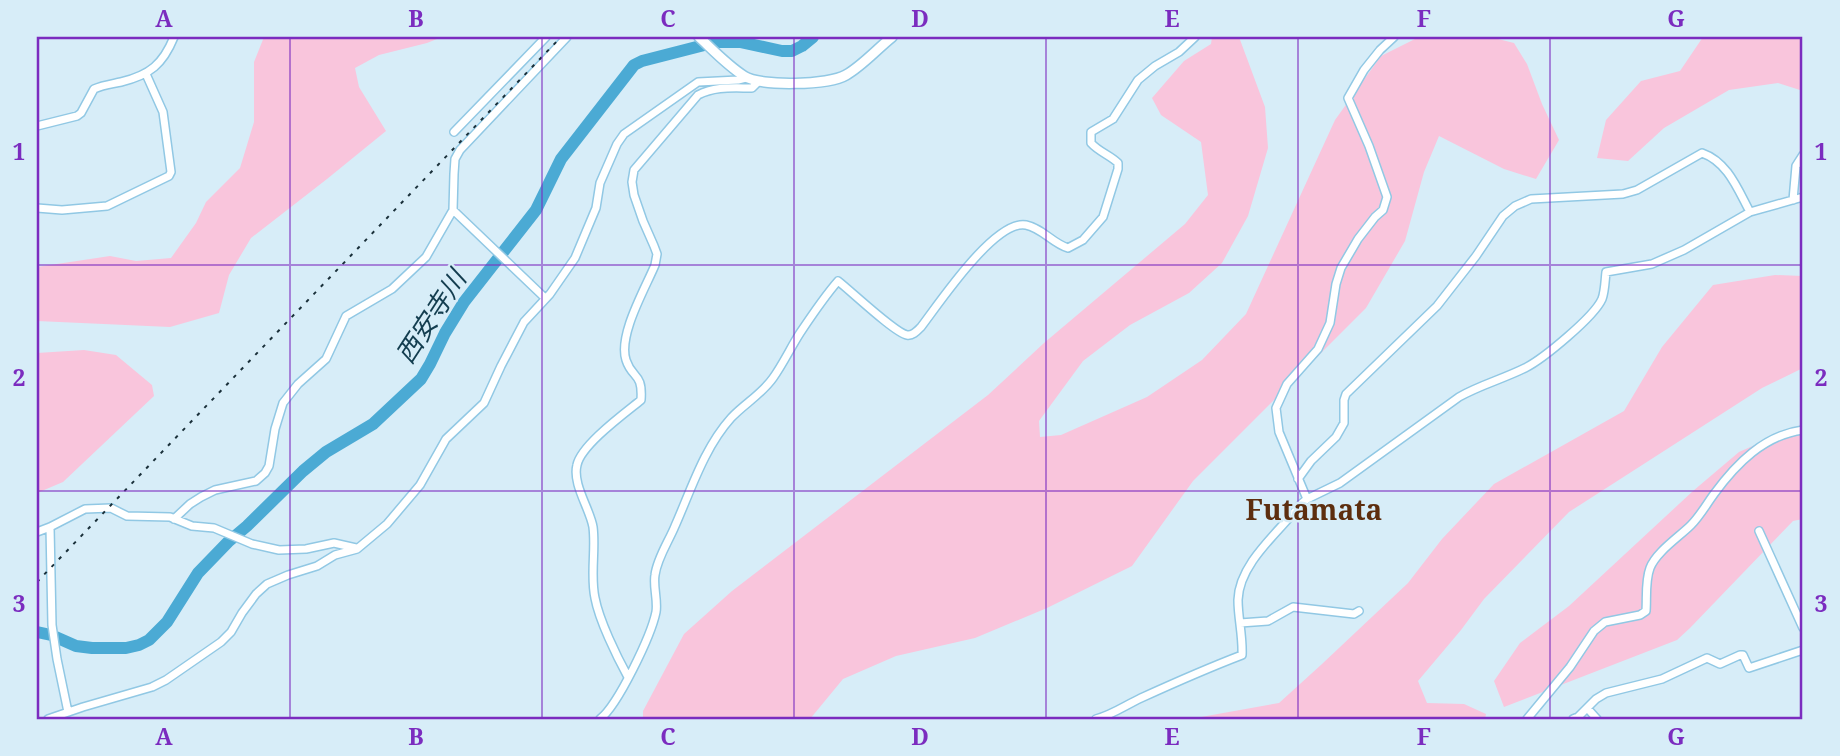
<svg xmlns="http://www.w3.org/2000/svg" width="1840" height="756" font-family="'Noto Serif','Noto Sans JP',serif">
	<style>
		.green { fill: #f9c5dc }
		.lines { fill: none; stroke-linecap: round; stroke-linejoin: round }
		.river { stroke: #4baad4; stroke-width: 12 }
		.minor-casing { stroke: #91c8e4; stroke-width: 10 }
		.major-casing { stroke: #91c8e4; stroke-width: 12 }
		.minor { stroke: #fff; stroke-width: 7 }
		.major { stroke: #fff; stroke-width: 9 }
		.rail { stroke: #1a303a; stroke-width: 2; stroke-dasharray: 3.5 7; stroke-linecap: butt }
		.grid { fill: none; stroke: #7b2cbf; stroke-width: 2; stroke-opacity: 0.55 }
		.labels { text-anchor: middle; stroke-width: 5; stroke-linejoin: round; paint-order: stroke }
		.water-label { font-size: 26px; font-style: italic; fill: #133d4f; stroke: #d7edf8 }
		.quarter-label { font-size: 28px; font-weight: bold; fill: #5d2e0f; stroke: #d7edf8 }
		.neatline { fill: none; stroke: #7b2cbf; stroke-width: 2.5 }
		.grid-label { font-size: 23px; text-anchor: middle; font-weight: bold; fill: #7b2cbf }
	</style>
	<rect width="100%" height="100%" fill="#d7edf8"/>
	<!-- green -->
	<path class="green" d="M264 37H442L427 43 379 55 355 68 359 87 386 131 327 179 251 238 229 275 219 313 170 327 37 321V267L110 256 136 261 171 258 196 223 206 202 240 168 254 122V62Z
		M1212 37H1239L1265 107 1268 148 1248 216 1222 263 1189 293 1130 325 1083 361 1039 421 1040 437 1061 435 1147 397 1202 360 1246 314 1335 120 1381 56 1419 37H1490L1514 43 1527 64 1542 104 1559 140 1536 179 1504 169 1439 136 1424 172 1405 241 1366 308 1193 481 1132 566 1047 608 975 638 896 656 843 679 810 719H643V711L684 634 732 591 988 395 1044 343 1185 224 1208 195 1201 142 1161 115 1152 98 1184 61 1211 44Z
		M1703 37H1803V91L1778 83 1729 90 1664 128 1628 161 1597 158 1606 120 1641 81 1680 71Z
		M1775 275 1803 276V368L1762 388 1569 512 1484 599 1461 630 1418 681 1427 703 1464 704 1486 714 1485 719H1199L1201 717 1279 703 1322 664 1408 583 1442 539 1494 484 1624 411 1662 347 1713 285Z
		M84 350 116 355 152 385 154 396 63 482 37 493V353Z
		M1803 424V519L1793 521 1690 628 1677 640 1504 707 1494 681 1520 643 1569 606 1693 491 1739 452Z"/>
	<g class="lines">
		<!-- river -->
		<path class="river" d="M37 632 51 635 76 646 92 648H126L139 645 149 640 167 622 198 573 228 542 247 526 303 471 326 452 373 424 421 379 430 364 445 333 464 302 536 210 561 159 634 65 642 61 716 42H740L782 51H792L802 46 813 37"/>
		<!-- minor casing -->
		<g class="minor-casing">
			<path id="minor" d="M37 126 77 116 81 113 94 89C103 85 112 84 121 82 150 75 163 64 174 37
				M454 132 546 37
				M1793 200 1796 166 1803 155
				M37 208 62 210 107 206 169 176 171 172 163 112 146 74
				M453 210 545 298
				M1298 479 1311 461 1336 437 1344 423V400L1346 394 1437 306 1476 256 1503 216 1515 206 1531 199 1623 194 1637 190 1702 153C1728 162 1738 190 1750 212
				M1307 499 1279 432 1276 408 1287 384 1318 349 1330 323 1336 284 1341 268 1358 239 1375 217 1383 210 1387 197 1369 146 1348 98 1364 70 1380 50 1394 37
				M174 519 190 504 201 497 215 490 256 481 265 473 269 466 275 429 283 403 298 384 326 359 346 316 392 289 426 257 453 210 454 174 455 159 460 150 567 37
				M50 527 52 625 57 659 68 712
				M1759 531 1803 628
				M37 532 50 527 85 509 111 508 127 516 170 517 192 526 214 528 252 544 279 550 306 549 334 543 356 548
				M1240 623 1268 621 1293 607 1354 614 1359 611
				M628 677C617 657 599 620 595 598 590 575 596 550 593 527 590 509 572 484 577 465 581 445 625 413 641 400 643 372 632 379 626 360 618 335 645 289 655 265L657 254 654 246 643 221 634 195 632 182 634 170 698 95C715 86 733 88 752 88L759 81
				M1588 709 1597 719
				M48 719 83 707 152 687 166 680 221 642 231 632 242 613 256 594 267 584 288 575 317 566 335 555 357 549 387 524 420 485 446 439 484 403 501 366 524 322 550 294 575 258 596 208 600 183 617 144 624 134 698 82 738 80 746 78
				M600 719C618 705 651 636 656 612 658 600 653 587 655 575 657 558 669 541 675 526 691 490 704 448 731 418 744 404 762 394 773 378 783 364 791 347 800 333 812 315 824 297 838 281 851 291 895 333 907 335 913 336 917 331 921 327 938 305 995 219 1026 225 1042 228 1052 243 1068 248L1083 240 1103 217 1118 169V163C1110 155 1099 152 1091 143V132L1113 119 1138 80 1155 66 1179 52 1195 37
				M1096 719C1112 715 1126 705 1141 698 1174 683 1208 668 1242 655 1243 637 1238 618 1238 600 1239 563 1280 531 1301 504L1307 499 1340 483 1459 397C1480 385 1503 379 1525 368 1543 359 1594 317 1602 299 1605 291 1605 280 1606 272L1652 264 1684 250 1750 212 1803 197
				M1527 719 1570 667 1594 631 1605 622 1640 615 1646 611C1647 598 1645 581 1650 568 1656 552 1679 537 1691 525 1700 516 1706 505 1714 494 1736 464 1764 435 1803 430
				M1573 719 1578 717 1596 699 1606 693 1662 679 1707 658 1720 664 1740 655H1743L1749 668 1803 650"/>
		</g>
		<!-- major casing -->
		<g class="major-casing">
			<path id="major" d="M699 37C713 50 728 66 744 76 761 87 829 85 846 75 862 66 877 49 892 37"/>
		</g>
		<!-- minor -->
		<use href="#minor" class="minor"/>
		<!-- major -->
		<use href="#major" class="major"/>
		<!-- rail -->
		<path class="rail" d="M37 582 561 37"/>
	</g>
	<!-- grid -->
	<path class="grid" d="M290 37V719M542 37V719M794 37V719M1046 37V719M1298 37V719M1550 37V719M37 265H1803M37 491H1803"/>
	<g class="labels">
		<!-- water labels -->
		<g class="water-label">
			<text transform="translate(431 317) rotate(-57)" y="9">西安寺川</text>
		</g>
		<!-- quarter labels -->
		<g class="quarter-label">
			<text x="1314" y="520">Futamata</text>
		</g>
	</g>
	<!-- border -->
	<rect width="1840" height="756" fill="none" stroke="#d7edf8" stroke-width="77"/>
	<rect x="38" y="38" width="1763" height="680" class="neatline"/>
	<g class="grid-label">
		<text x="164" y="27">A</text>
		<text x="416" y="27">B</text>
		<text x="668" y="27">C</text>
		<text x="920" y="27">D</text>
		<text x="1172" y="27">E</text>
		<text x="1424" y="27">F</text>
		<text x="1676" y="27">G</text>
		<text x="19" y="160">1</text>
		<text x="1821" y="160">1</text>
		<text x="19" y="386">2</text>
		<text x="1821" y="386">2</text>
		<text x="19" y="612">3</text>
		<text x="1821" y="612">3</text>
		<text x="164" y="745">A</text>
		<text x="416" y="745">B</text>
		<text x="668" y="745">C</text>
		<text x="920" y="745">D</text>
		<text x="1172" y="745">E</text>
		<text x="1424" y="745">F</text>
		<text x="1676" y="745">G</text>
	</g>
</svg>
